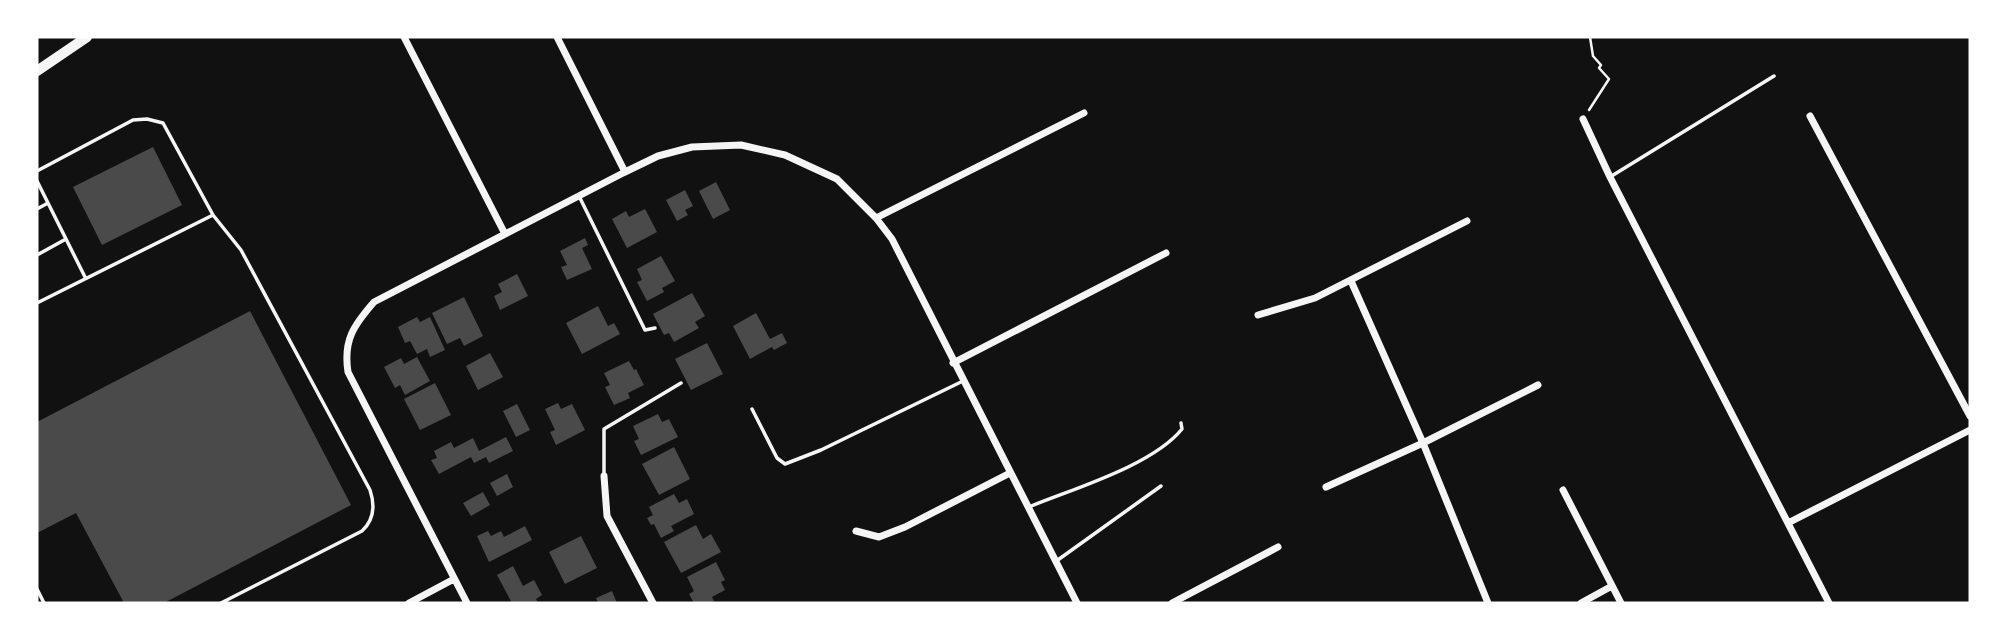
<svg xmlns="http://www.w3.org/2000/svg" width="2007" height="640" font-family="Signika,sans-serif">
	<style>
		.building { fill: #4a4a4a }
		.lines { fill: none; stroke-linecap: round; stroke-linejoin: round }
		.path { stroke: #f5f5f5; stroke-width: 2.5 }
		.service { stroke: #f5f5f5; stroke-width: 3.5 }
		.minor { stroke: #f5f5f5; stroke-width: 7 }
		.secondary { stroke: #f5f5f5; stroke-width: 10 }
	</style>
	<rect width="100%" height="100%" fill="#111"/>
	<!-- building -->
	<path class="building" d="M153 147 182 205 102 245 73 187Z
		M716 182 730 210 713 219 699 191Z
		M685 190 693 206 685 210 688 215 677 221 666 200Z
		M645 209 657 232 627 248 612 219 626 211 629 217Z
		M585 238 588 245 582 248 592 269 567 280 561 267 567 265 560 251Z
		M661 256 675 281 662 288 664 292 647 301 637 282 642 280 637 269Z
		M517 274 528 296 500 310 494 296 502 292 498 284Z
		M692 293 705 316 695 322 699 328 674 342 669 333 664 335 653 314Z
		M464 297 483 336 464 346 460 338 447 344 432 313Z
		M598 306 608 326 614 323 620 334 582 354 566 323Z
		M250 311 351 505 164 603H124L76 513 37 533V422Z
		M756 313 770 339 782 333 787 343 774 350 772 347 750 359 733 326Z
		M417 317 420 322 430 317 445 350 430 357 427 349 417 354 410 341 405 343 398 327Z
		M707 343 723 374 691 390 675 359Z
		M490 353 503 377 478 390 466 366Z
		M417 357 430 381 405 395 400 385 395 388 384 367 401 358 404 364Z
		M629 361 634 370 636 369 644 385 628 393 630 398 614 405 605 387 610 385 604 373Z
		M435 383 451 415 420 430 404 399Z
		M558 403 561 409 572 404 585 430 556 445 550 432 555 430 545 409Z
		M517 404 530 430 516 437 503 411Z
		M658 414 662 422 669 419 678 437 641 455 634 441 639 439 633 426Z
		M506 437 513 451 489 463 486 457 474 463 471 457 439 474 431 460 437 458 434 451 451 442 454 448 473 438 479 451Z
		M674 447 690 479 659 495 642 464Z
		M507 474 513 487 497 496 490 483Z
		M483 492 490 505 471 516 463 503Z
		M674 494 679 503 687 499 694 514 671 526 674 531 661 538 654 524 651 525 647 518 653 515 649 507Z
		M696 525 703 539 711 534 721 552 681 573 664 542Z
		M525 526 532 540 489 562 477 536 488 531 491 536 501 531 504 537Z
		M581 536 597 568 565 584 549 552Z
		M716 562 725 580 721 582 725 590 712 597 714 601 710 603H694L689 594 694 591 687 577Z
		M513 566 523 586 534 580 542 595 536 599 538 603H512L497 575Z
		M612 591 617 603H598L596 598Z"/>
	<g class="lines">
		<!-- path -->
		<path class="path" d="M1589 110 1609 79 1599 68 1601 65 1593 56 1590 37"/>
		<!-- service -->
		<path class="service" d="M37 171 133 120 147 119 163 123 213 215 241 250 370 490C375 505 375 519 362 531L221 603
			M1610 177 1774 76
			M37 181 48 203
			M579 196 645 330 655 328
			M37 209 48 203 66 239
			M37 255 66 239 85 277
			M37 303 213 215
			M752 409 777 458 785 464 821 450 963 381
			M604 476V429L681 383
			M1029 507C1072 489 1152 466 1182 429L1181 423
			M1055 562 1161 486
			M37 589 44 603"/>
		<!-- minor -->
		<path class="minor" d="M404 37 505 234
			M557 37 625 172
			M1810 116 1970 416
			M1583 119 1610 177 1829 603
			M876 218 1084 113
			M1351 281 1423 443 1488 603
			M1258 315 1315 298 1467 221
			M953 363 1166 253
			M604 476 607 516 653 603
			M1326 487 1423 443 1538 385
			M1563 490 1621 603
			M1788 523 1970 430
			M856 531 879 537 905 527 1010 473
			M409 603 454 579
			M467 603 348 372C343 340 354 325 374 302L625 172 658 156 692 147 741 145 785 155 837 179 876 218 892 239 1077 603
			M1172 603 1278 547
			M1581 603 1612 586"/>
		<!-- secondary -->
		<path class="secondary" d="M37 71 87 37"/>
	</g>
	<!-- border -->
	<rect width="2007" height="640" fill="none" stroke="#ffffff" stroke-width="77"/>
</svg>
